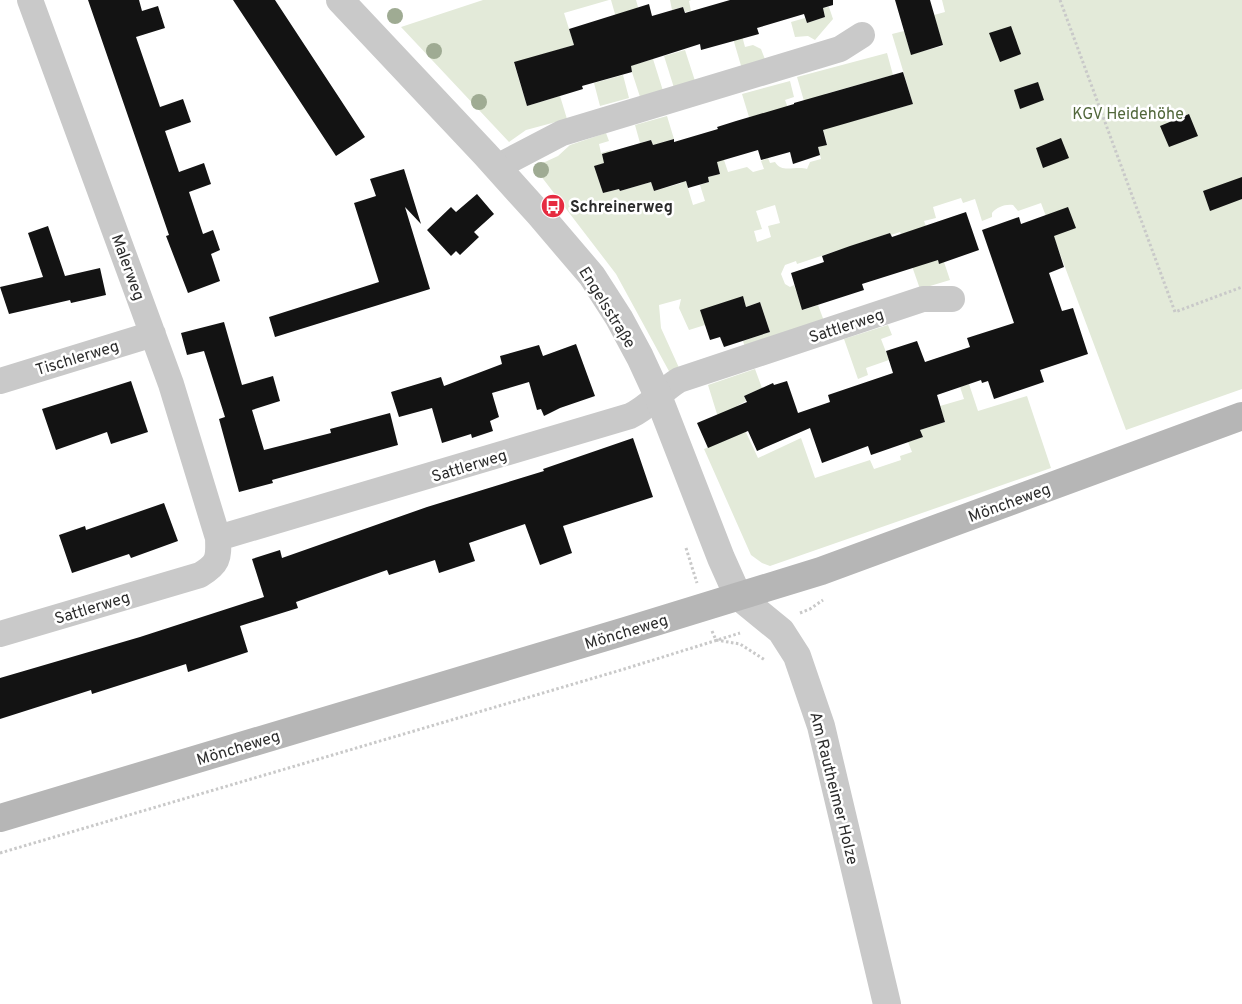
<svg xmlns="http://www.w3.org/2000/svg" width="1242" height="1004" font-family="Overpass,sans-serif">
	<style>
		.green { fill: #e3ead9; fill-rule: evenodd }
		.building { fill: #131313 }
		.lines { fill: none; stroke-linecap: round; stroke-linejoin: round }
		.path { stroke: #c9c9c9; stroke-width: 3; stroke-dasharray: 2.5 2.5; stroke-linecap: butt }
		.minor { stroke: #c9c9c9; stroke-width: 26 }
		.tertiary { stroke: #c9c9c9; stroke-width: 28 }
		.secondary { stroke: #b6b6b6; stroke-width: 28 }
		.tree { fill: #9fab93 }
		.labels { text-anchor: middle; stroke-width: 5; stroke-linejoin: round; paint-order: stroke }
		.park-label { font-size: 16px; fill: #51673a; stroke: #fff }
		.poi-label { font-size: 16px; font-weight: bold; fill: #2c2c2c; stroke: #fff; text-anchor: start }
		.street-label { font-size: 16px; fill: #2c2c2c; stroke: #fff }
	</style>
	<rect width="100%" height="100%" fill="#fff"/>
	<!-- green -->
	<path class="green" d="M483 0H609L564 13 574 45 514 63 527 106 560 96 567 119 526 130 509 142 401 27Z
		M611 0H636L638 7 621 35Z
		M670 0H691L689 1 691 11 685 12 683 7 672 10Z
		M942 0H1242V389L1126 430 1041 203 1018 211 1013 205C1005 204 997 207 992 213V217L982 221 975 199 963 203 961 198 933 207 936 218 924 221 939 263 944 262 950 280 920 289 900 232 891 235 890 233 797 264 796 261 785 265 781 274 785 284 790 287 794 285 803 310 818 305 824 321 745 347 743 341 770 332 760 302 746 307 743 297 705 325 689 330 679 308 681 299 659 305 661 328 680 370 670 373 616 274 534 167 558 156 570 145 606 133 609 141 599 144 601 153 611 150 614 157 611 161 595 166 603 193 619 189 620 191 651 182 654 191 682 183 683 172 693 205 705 201 700 185 709 182 708 177 720 174 716 159 723 157 728 172 747 167 753 172 764 169 761 161 768 158 770 163 775 162C782 174 796 165 807 169L810 162 821 159 818 147 827 144 823 129 813 132 797 77 887 53 893 75 825 94 834 126 913 104 892 34 904 31 911 54 943 46 934 15 945 12ZM775 205 780 223 768 226 771 237 757 242 754 231 762 229 756 211Z
		M829 7 833 19 815 40 808 36 795 37 791 22 805 18 807 23 825 17 823 8Z
		M741 32 745 47 753 45 761 49 766 62 742 69 732 35Z
		M685 50 696 84 675 91 664 56Z
		M653 59 664 94 641 100 630 66Z
		M623 75 629 98 600 106 594 83Z
		M790 81 794 97 785 100 788 108 749 117 742 94Z
		M667 116 674 139 653 145 651 140 640 143 635 125Z
		M888 325 892 335 881 339 889 360 866 368 868 375 858 379 844 339Z
		M755 369 762 388 744 396 746 401 737 406 747 426 744 428 758 458 801 438 815 478 870 460 874 469 901 460 900 456 912 452 908 442 923 437 920 430 945 422 940 406 964 399 960 387 969 384 978 411 1027 396 1051 468 770 566 762 563 751 555 704 449 728 439 717 414 708 385Z"/>
	<!-- building -->
	<path class="building" d="M88 0H139L142 11 158 6 165 28 136 37 160 107 183 99 191 122 165 131 179 172 204 163 211 184 189 192 203 234 213 230 220 250 211 254 220 281 188 293 166 236 169 235Z
		M233 0H275L365 137 336 156Z
		M730 0H833V5L823 8 825 17 807 23 804 14 757 28 759 34 701 50 700 44 631 66 632 72 582 86 583 89 527 106 514 62 574 45 569 29 649 4 652 16 683 7 685 13Z
		M895 0H930L943 45 911 55Z
		M1011 26 1021 54 1000 62 989 33Z
		M903 72 913 104 823 130 827 145 818 147 820 155 793 164 790 152 761 160 758 150 717 162 720 174 708 177 709 182 688 188 686 181 654 191 651 182 620 191 619 189 603 193 594 166 604 163 602 154 651 140 653 145 674 139V142L718 129 717 127 736 121 794 104V103Z
		M1038 82 1044 100 1020 109 1014 90Z
		M1189 114 1198 136 1169 147 1160 126Z
		M1061 138 1069 158 1043 168 1036 148Z
		M404 169 421 224 405 207 430 289 275 337 269 317 379 282 354 203 376 196 370 179Z
		M1242 177V199L1210 211 1203 191Z
		M477 194 494 214 474 232 479 237 460 255 456 251 451 256 427 230 451 207 456 212Z
		M1068 207 1076 228 1054 236 1064 267 1049 273 1062 311 1073 308 1088 354 1040 370 1044 382 994 399 988 381 982 383 981 380 937 395 945 422 920 430 923 437 871 455 868 446 822 463 810 428 757 451 748 431 708 448 697 423 747 402 744 396 773 383 774 385 787 381 798 413 830 402 828 395 893 373 886 351 917 341 925 362 970 347 967 338 1014 323 982 230 1019 217 1021 224Z
		M966 212 979 250 939 264 938 260 862 284 864 290 802 310 791 273 824 262 822 256 850 246 890 233 892 237Z
		M48 226 65 276 100 268 106 295 71 303 70 300 9 314 0 287 43 277 28 233Z
		M743 296 746 307 760 302 770 332 724 347 720 337 710 340 700 310Z
		M224 322 242 385 273 376 280 401 252 410 264 450 331 433 330 429 390 413 398 445 272 480 273 483 239 492 219 419 225 417 204 351 187 355 181 333Z
		M576 344 595 396 560 408 544 416 541 409 537 410 529 382 492 393 499 417 490 421 493 431 472 438 471 434 442 443 432 408 399 417 391 392 441 377 444 386 502 364 500 356 539 345 543 356Z
		M131 381 148 432 111 444 107 432 56 450 42 409Z
		M633 438 653 497 563 526 572 553 540 565 525 524 469 543 475 561 439 573 435 560 389 575 387 570 296 602 298 608 240 626 248 652 188 672 186 664 92 694 91 690 0 719V678L140 637 264 597 252 559 280 550 282 558 427 507 544 471 543 469Z
		M164 503 178 541 131 558 129 554 72 573 59 535 85 526 86 530Z"/>
	<g class="lines">
		<!-- path -->
		<path class="path" d="M1060 0 1175 312 1242 287
			M686 548 697 583
			M800 613 810 609 823 600
			M712 631 716 640 740 644 765 660
			M0 853 621 670 740 633"/>
		<!-- minor -->
		<path class="minor" d="M30 0 171 384 218 538
			M497 167 562 133 840 49 862 35
			M0 381 153 334
			M0 634 200 575C218 564 219 559 218 538L630 416C649 407 661 391 679 380L923 299H952"/>
		<!-- tertiary -->
		<path class="tertiary" d="M340 0 485 154 540 215 592 276 619 318 640 357 658 396 721 558 738 596 781 631 797 656 821 726 887 1004"/>
		<!-- secondary -->
		<path class="secondary" d="M0 818 629 630 821 571 1242 416"/>
	</g>
	<!-- trees -->
	<g class="tree">
		<circle cx="395" cy="16" r="8"/>
		<circle cx="434" cy="51" r="8"/>
		<circle cx="479" cy="102" r="8"/>
		<circle cx="541" cy="170" r="8"/>
	</g>
	<!-- icons -->
	<defs>
		<g id="bus-disc" transform="scale(1.25)"><circle r="9.5" fill="#e62b40" stroke="#fff"/><path d="M-5-6H5V4H4V6H2V4H-2V6H-4V4H-5ZM-3.5-4V0h7V-4ZM-3.5 1.2v1.5H-2V1.2ZM2 1.2v1.5H3.5V1.2Z" fill="#fff"/></g>
	</defs>
	<g fill-rule="evenodd">
		<use href="#bus-disc" x="553" y="206"/>
	</g>
	<g class="labels">
		<!-- park labels -->
		<g class="park-label">
			<text x="1128" y="119">KGV Heidehöhe</text>
		</g>
		<!-- poi labels -->
		<g class="poi-label">
			<text x="570" y="212">Schreinerweg</text>
		</g>
		<!-- street labels -->
		<g class="street-label">
			<text transform="translate(129 267) rotate(70)" y="6">Malerweg</text>
			<text transform="translate(608 307) rotate(58)" y="6">Engelsstraße</text>
			<text transform="translate(846 325) rotate(-18)" y="6">Sattlerweg</text>
			<text transform="translate(77 357) rotate(-17)" y="6">Tischlerweg</text>
			<text transform="translate(469 465) rotate(-17)" y="6">Sattlerweg</text>
			<text transform="translate(1009 502) rotate(-20)" y="6">Möncheweg</text>
			<text transform="translate(92 607) rotate(-17)" y="6">Sattlerweg</text>
			<text transform="translate(626 631) rotate(-17)" y="6">Möncheweg</text>
			<text transform="translate(238 747) rotate(-17)" y="6">Möncheweg</text>
			<text transform="translate(835 788) rotate(76)" y="6">Am Rautheimer Holze</text>
		</g>
	</g>
</svg>
